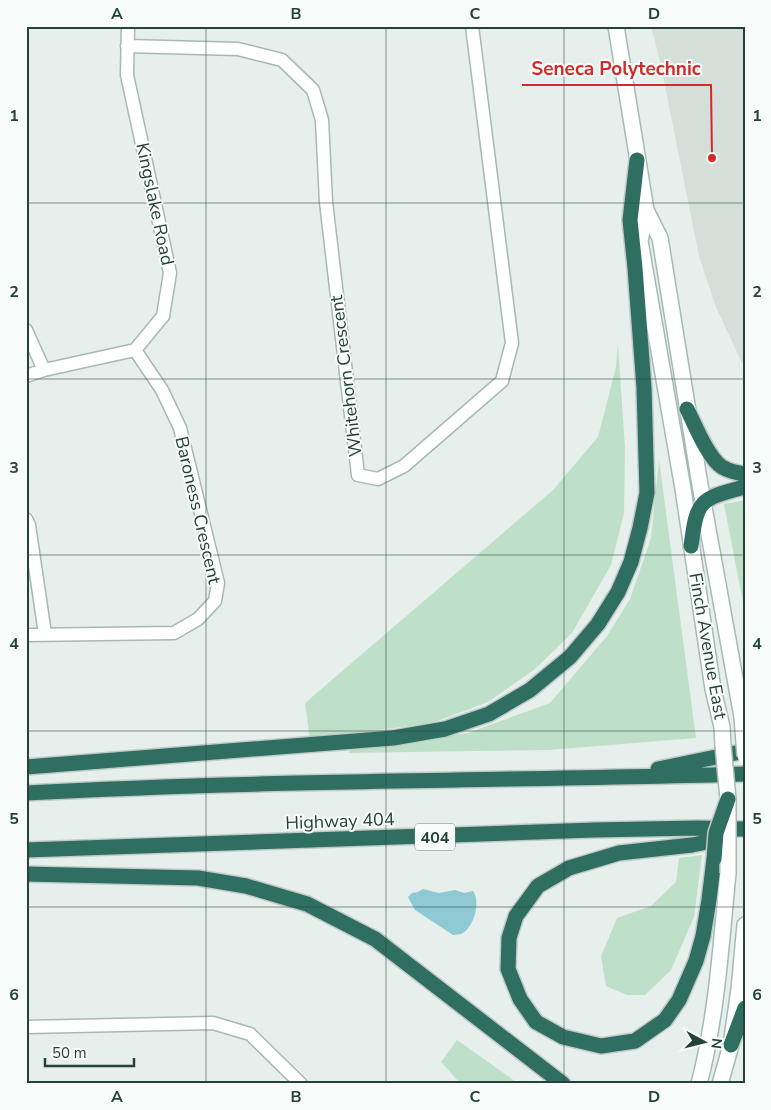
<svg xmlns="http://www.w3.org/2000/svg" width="771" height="1110" font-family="'Nunito Sans',sans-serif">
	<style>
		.built { fill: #d4dfda }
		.green { fill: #bfe0c8 }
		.water { fill: #8ec9d4 }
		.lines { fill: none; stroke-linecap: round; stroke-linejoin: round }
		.minor-casing { stroke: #a8b8b2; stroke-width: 15 }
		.secondary-casing { stroke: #a4bbb3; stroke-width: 18 }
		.motorway-casing { stroke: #c2cac8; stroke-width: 18 }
		.minor { stroke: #fff; stroke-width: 12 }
		.secondary { stroke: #fff; stroke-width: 15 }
		.motorway { stroke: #2f6f62; stroke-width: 15 }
		.secondary-bridge-casing { stroke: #a4bbb3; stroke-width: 18; stroke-linecap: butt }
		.motorway-bridge-casing { stroke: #c2cac8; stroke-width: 18; stroke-linecap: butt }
		.secondary-bridge { stroke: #fff; stroke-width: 15 }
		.motorway-bridge { stroke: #2f6f62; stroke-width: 15 }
		.grid { fill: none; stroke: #24423a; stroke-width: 1; stroke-opacity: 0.55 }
		.labels { text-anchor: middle; stroke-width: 4; stroke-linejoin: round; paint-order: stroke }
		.shield { fill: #f7fbf9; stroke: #637a73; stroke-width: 1 }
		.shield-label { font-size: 16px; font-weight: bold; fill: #24423a }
		.street-label { font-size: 18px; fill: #24423a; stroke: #f7fbf9 }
		.leader { fill: none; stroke: #d62828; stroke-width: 2 }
		.callout-dot { fill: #d62828; stroke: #f7fbf9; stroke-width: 2 }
		.callout-label { font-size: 19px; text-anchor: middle; font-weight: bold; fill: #d62828; stroke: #f7fbf9; stroke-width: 4; stroke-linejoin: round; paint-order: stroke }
		.neatline { fill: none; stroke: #24423a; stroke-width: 2 }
		.grid-label { font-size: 16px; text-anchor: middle; font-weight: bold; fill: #24423a }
	</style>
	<rect width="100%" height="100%" fill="#e6efeb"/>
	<!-- built -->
	<path class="built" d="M651 26H745V365L741 361 716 307 699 256 660 61Z"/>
	<!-- green -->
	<path class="green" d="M618 344 625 448 624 513 611 565 572 633 535 669 488 702 432 723 310 739 305 703 553 490 598 437 616 367Z
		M659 460 696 738 549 750 349 753 350 748 468 733 550 703 607 636 630 599 651 538Z
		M745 500V613L724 504Z
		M702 855 694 917 671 970 645 995H627L606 986 601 956 617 918 651 906 676 882 679 858Z
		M457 1040 519 1084H461L441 1062Z"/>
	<!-- water -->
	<path class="water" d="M423 889 439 893 455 890 464 893 473 891C481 902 474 928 461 934 461 934 454 935 453 935L415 910 408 897 412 893 418 892Z"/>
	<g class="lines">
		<!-- minor casing -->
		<g class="minor-casing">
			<path id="minor" d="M127 46 238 49 282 60 313 90 322 120 326 202 358 475 378 479 404 466 502 381 512 343 472 26
				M26 330 44 370
				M26 376 44 370 135 350 163 316 170 273 127 75 128 26
				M26 519 29 525 45 634
				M26 635 174 633 198 619 215 601 218 583 180 428 162 390 135 350
				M26 1027 213 1023 250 1034 301 1084"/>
		</g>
		<!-- secondary casing -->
		<g class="secondary-casing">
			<path id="secondary" d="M616 26 646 210 660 238 700 485 742 717
				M646 210 640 241 683 489 713 689 722 727 723 745
				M699 1084C717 1015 721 944 728 873
				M720 1084 731 1045 739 989 745 925"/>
		</g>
		<!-- motorway casing -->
		<g class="motorway-casing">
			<path id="motorway" d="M687 409C695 425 708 458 722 467 729 471 737 473 745 474
				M691 546C697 499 700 499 745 487
				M26 767 393 738 445 729 489 714 530 690 570 657 598 624 618 592 631 562 640 528 647 493 644 388 635 268 630 220 637 160
				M658 769 745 751
				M26 793C265 780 505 781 745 774
				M26 850 594 830 697 828 745 829
				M714 859 709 900 703 936 696 961 679 1000 665 1020 635 1041 601 1046 563 1037 536 1022 520 999 508 969 509 938 516 916 538 886 569 868 619 853 692 845 727 838
				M26 874 198 878 246 886 307 904 375 939 563 1084
				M731 1045 745 1008"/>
		</g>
		<!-- minor -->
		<use href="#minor" class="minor"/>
		<!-- secondary -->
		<use href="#secondary" class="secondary"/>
		<!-- motorway -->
		<use href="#motorway" class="motorway"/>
		<!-- secondary-bridge casing -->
		<g class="secondary-bridge-casing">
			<path id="secondary-bridge" d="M742 717 745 756
				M723 745 728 799V873"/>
		</g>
		<!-- motorway-bridge casing -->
		<g class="motorway-bridge-casing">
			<path id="motorway-bridge" d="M714 859 716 833 728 799"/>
		</g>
		<!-- secondary-bridge -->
		<use href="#secondary-bridge" class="secondary-bridge"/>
		<!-- motorway-bridge -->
		<use href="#motorway-bridge" class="motorway-bridge"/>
	</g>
	<!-- grid -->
	<path class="grid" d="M206 26V1084M386 26V1084M564 26V1084M26 203H745M26 379H745M26 555H745M26 731H745M26 907H745"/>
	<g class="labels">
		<!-- shield labels -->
		<rect class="shield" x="415" y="823.5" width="40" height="27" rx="4"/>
		<g class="shield-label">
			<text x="435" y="843">404</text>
		</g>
		<!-- street labels -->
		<g class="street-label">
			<text transform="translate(155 204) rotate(78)" y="6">Kingslake Road</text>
			<text transform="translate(346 376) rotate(-97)" y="6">Whitehorn Crescent</text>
			<text transform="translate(198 510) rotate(77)" y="6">Baroness Crescent</text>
			<text transform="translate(708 646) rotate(80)" y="6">Finch Avenue East</text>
			<text transform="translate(340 821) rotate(-2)" y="6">Highway 404</text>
		</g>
	</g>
	<!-- callouts -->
	<path class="leader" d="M712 158L711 85H522"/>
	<circle class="callout-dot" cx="712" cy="158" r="5"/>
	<g class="callout-label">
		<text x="616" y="75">Seneca Polytechnic</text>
	</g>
	<!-- border -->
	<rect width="771" height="1110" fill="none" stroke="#f7fbf9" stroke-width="55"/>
	<!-- north arrow -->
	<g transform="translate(704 1042) rotate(97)" stroke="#f7fbf9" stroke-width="4" paint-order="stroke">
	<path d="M0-4L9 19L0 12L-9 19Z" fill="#24423a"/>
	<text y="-8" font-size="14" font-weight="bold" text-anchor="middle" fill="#24423a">N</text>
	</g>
	<!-- scale -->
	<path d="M45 1058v8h89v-8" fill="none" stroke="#24423a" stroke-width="2.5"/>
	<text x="52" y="1058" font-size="15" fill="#24423a" stroke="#f7fbf9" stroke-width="4" paint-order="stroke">50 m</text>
	<rect x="28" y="28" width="716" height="1054" class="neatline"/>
	<g class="grid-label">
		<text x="117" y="19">A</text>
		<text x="296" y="19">B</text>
		<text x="475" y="19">C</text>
		<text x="654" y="19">D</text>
		<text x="14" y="121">1</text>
		<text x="757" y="121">1</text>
		<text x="14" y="297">2</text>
		<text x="757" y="297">2</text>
		<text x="14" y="473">3</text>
		<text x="757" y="473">3</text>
		<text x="14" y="649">4</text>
		<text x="757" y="649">4</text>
		<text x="14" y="824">5</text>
		<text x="757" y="824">5</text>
		<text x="14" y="1000">6</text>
		<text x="757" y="1000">6</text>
		<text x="117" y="1102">A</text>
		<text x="296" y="1102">B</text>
		<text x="475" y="1102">C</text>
		<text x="654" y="1102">D</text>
	</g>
</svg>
